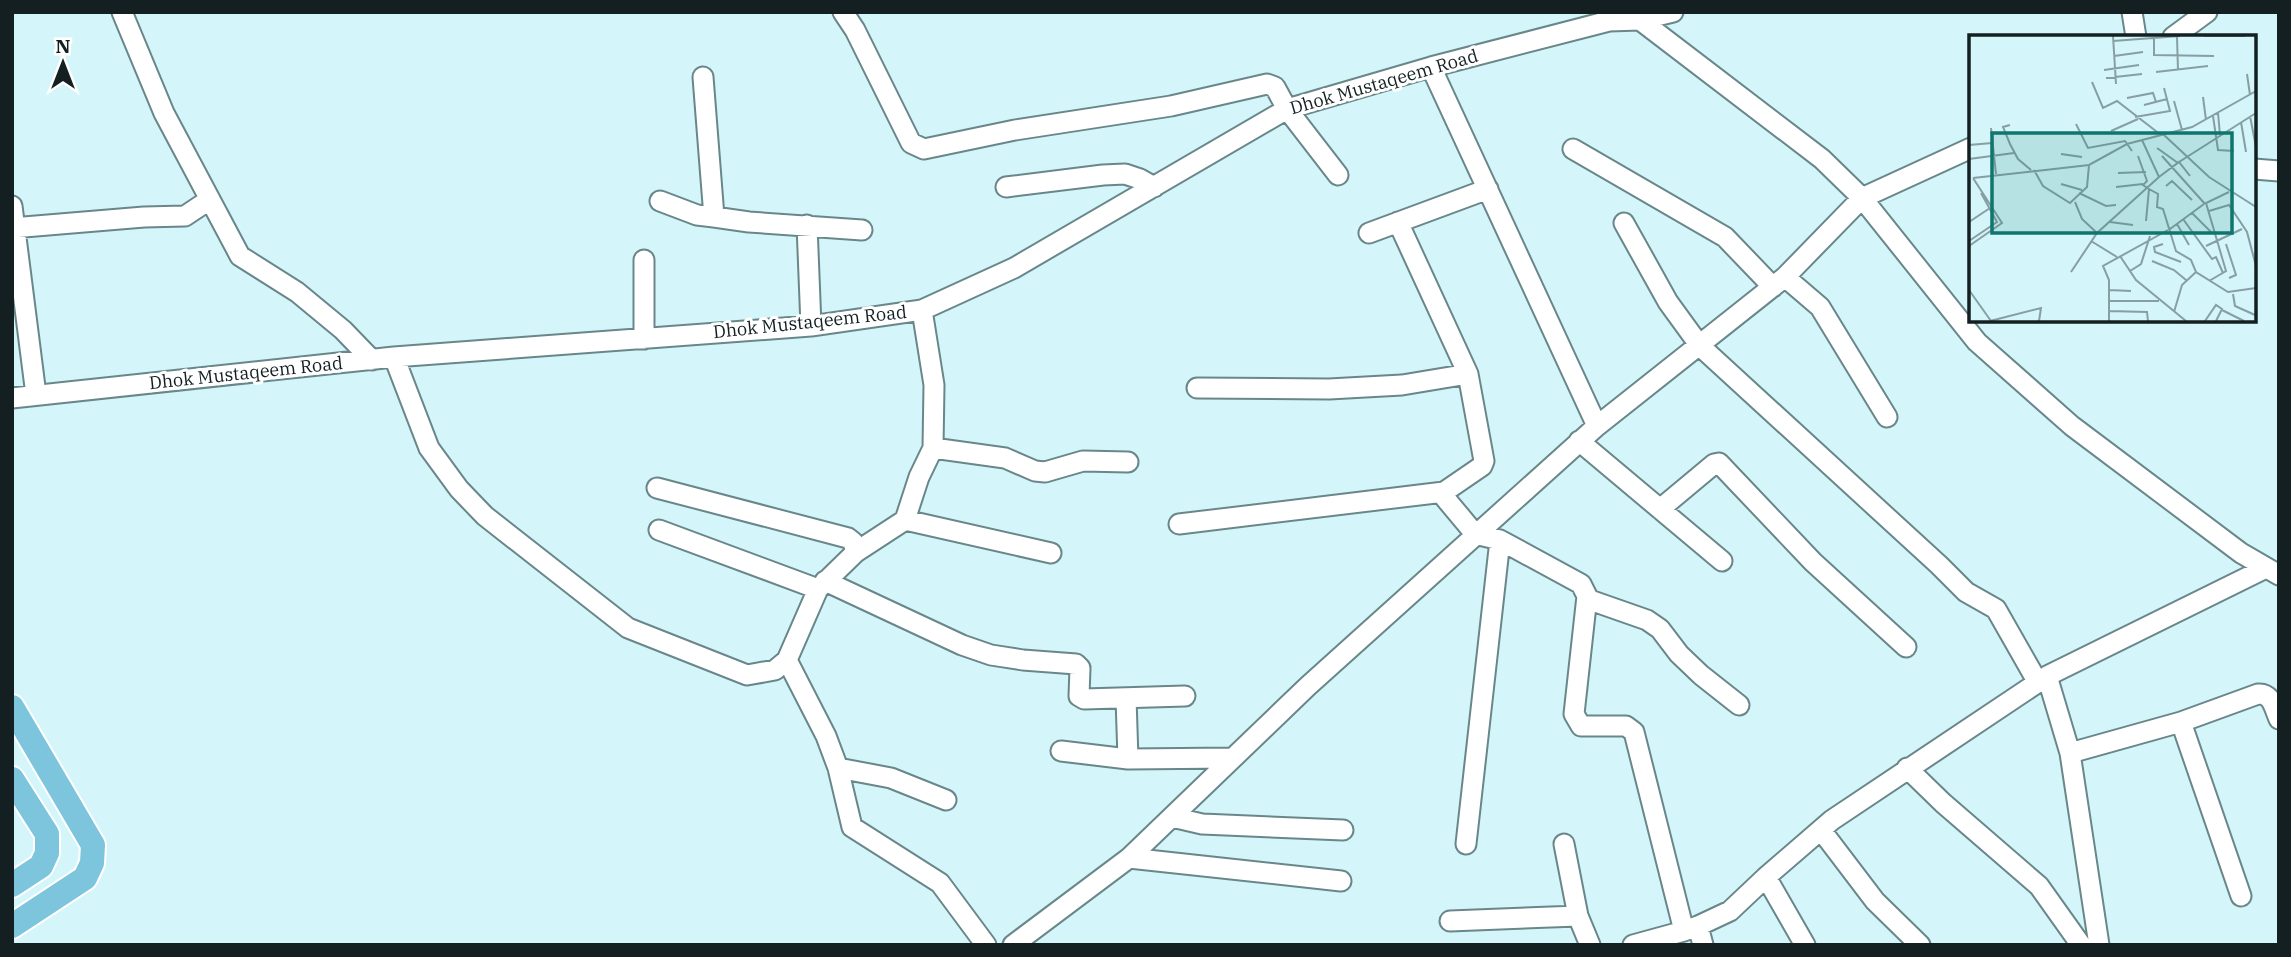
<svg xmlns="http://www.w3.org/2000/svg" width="2291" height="957" font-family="'IBM Plex Serif',serif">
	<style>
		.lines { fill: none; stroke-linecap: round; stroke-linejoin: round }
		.minor-casing { stroke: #69878a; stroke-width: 23 }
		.major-casing { stroke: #fff; stroke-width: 28 }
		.minor { stroke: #fff; stroke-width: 19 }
		.major { stroke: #7dc4dd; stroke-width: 24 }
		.labels { text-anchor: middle; stroke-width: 6; stroke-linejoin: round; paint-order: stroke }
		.street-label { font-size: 18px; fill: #131f20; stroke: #fff }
		.inset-road { fill: none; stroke: #879fa2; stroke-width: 2 }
		.view { fill: #0f766e; fill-opacity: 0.15; stroke: #0f766e; stroke-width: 3.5 }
		.inset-edge { fill: none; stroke: #131f20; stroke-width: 3.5 }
	</style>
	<rect width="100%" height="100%" fill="#d4f5f9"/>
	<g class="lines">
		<!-- minor casing -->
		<g class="minor-casing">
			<path id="minor" d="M122 12 164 113 240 256 297 292 343 330 372 360
				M843 12 855 30 911 143 924 149 1015 130 1171 106 1267 84 1275 87 1287 109 1338 175
				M2132 12 2136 37
				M1640 20 1822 159 1862 198 1977 342 2072 426 2241 553 2279 575
				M2173 37 2207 12
				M1431 67 1597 426
				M703 77 714 217
				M1573 149 1725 237 1773 287
				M2254 169 2279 171
				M1006 187 1103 175 1125 174 1140 179 1154 187
				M660 201 697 215 714 217 749 222 862 230
				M12 206 36 395
				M1398 222 1468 374 1484 461 1482 466 1444 492 1445 498 1475 534 1500 540 1466 844
				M1624 223 1668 302 1700 346 1939 565 1966 592 1996 609 2037 681
				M807 225 811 326
				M12 228 144 217 185 216 209 200
				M1369 233 1488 189
				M644 260V339
				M1785 277 1862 198 1971 148
				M394 357 429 448 459 489 485 516 628 628 747 675 775 670 787 660 818 589 856 552 905 520 919 477 933 448 934 385 922 310
				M1197 388 1329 389 1402 385 1468 374
				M12 398 394 357 811 326 922 310 1014 268 1287 109 1431 67 1609 21 1640 20 1673 12
				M1579 441 1722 561
				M933 448 1005 458 1035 471 1045 472 1083 461 1128 462
				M657 488 848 538 853 542 856 552
				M1660 509 1714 464 1719 463 1813 562 1906 647
				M905 520 1051 553
				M1179 524 1444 492
				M659 530 818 589
				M1500 540 1581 584 1587 596 1574 714 1581 726H1626L1634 732 1684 931 1698 926 1703 945
				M825 581 962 645 991 655 1023 660 1076 664 1080 668 1079 696 1084 699 1185 696
				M1587 599 1647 620 1660 629 1679 654 1701 675 1739 705
				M787 660 826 736 838 768 852 827 940 883 986 945
				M1126 698 1128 759
				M2181 722 2241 896
				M1061 751 1128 759 1232 758
				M2070 753 2181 722 2258 694C2272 693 2274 708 2279 719
				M838 768 891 778 946 800
				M1907 768 1943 803 2039 886 2081 945
				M1172 817 1202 824 1343 830
				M1821 830 1875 901 1920 945
				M1564 844 1578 916 1590 945
				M1129 858 1341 881
				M1766 877 1805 945
				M1450 921 1578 916
				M1698 926 1730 911 1766 877 1832 820 2046 677
				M1013 945 1129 858 1308 686 1597 426 1785 277 1820 307 1887 417
				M1633 945 1684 931
				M2099 945 2070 753 2047 676 2266 568"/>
		</g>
		<!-- major casing -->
		<g class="major-casing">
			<path id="major" d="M12 707 93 845 92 863 85 878 12 926
				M12 779 47 834V853L41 866 12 885"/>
		</g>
		<!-- minor -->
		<use href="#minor" class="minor"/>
		<!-- major -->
		<use href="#major" class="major"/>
	</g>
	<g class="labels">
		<!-- street labels -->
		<g class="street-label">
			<text transform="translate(1384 82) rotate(-16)" y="6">Dhok Mustaqeem Road</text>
			<text transform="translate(810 322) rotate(-6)" y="6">Dhok Mustaqeem Road</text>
			<text transform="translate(246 373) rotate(-6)" y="6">Dhok Mustaqeem Road</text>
		</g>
	</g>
	<!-- overview -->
	<g transform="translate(1969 35)">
		<rect width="287" height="287" fill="#d4f5f9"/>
		<path class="inset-road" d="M144 1 147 49M235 1H276M208 2 209 35M185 4V20L245 21M144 6 211 1M145 21 174 17M135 35 170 30M187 37 239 31M278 39 281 60M137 43 173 39M123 47 134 73 148 66 192 100M234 62 237 85M158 63 184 58 187 67M205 66 213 95M175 70 198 64M249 78 251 100M244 81 249 115 265 116M281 81 287 112M166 82 201 76 195 53M272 87 277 117M107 89 119 113 156 106 163 116M41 90 34 92 41 109 49 124 62 135M22 93 27 139M142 96 169 84M195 100 240 142 287 172M173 105 190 142M0 110 23 108M188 113 209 128M92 119 113 122M169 121 178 146 174 150 180 154 177 186M193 121 236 169M0 124 45 118M210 127 287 78M65 135 74 151 101 168 118 152 120 130M149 138 177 137M4 143 120 130 158 109 223 92 287 56M92 149 113 155M197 151 203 146 223 165M147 152 174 149M180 154 189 159 188 172 194 174 207 216 222 225 227 237 259 257 287 253M110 158 137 171 147 170M106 167 113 184 128 198M240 176 260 170 278 197 287 231M223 178 243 198M214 184 243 224 247 222 254 238M0 187 21 173M141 187 164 190M208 189 220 210M201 194 235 169M0 206 28 187 12 158M122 206 148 222M194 209 185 212 186 217 212 227M257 209 267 240 260 243M0 211 33 188 4 143M237 211 273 194M151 221 167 245 217 286M183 226 205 235 217 245M161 236 172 229 181 201M102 237 128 198 190 142 210 127 221 141M240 246 257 236 237 168 260 157M0 255 22 286M140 255 162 256M264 259 266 271 286 280M140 266H190M253 275 275 286M140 276 178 277 179 286M205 277 213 250 227 237M21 286 72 273 70 286M140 286V245L134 231 199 195M236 286 247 270 253 274 247 286"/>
		<path class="view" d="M23 98H263V198H23Z"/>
		<rect width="287" height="287" class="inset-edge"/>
	</g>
	<!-- border -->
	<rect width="2291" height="957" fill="none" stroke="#131f20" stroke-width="28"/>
	<!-- north arrow -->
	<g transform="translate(63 63)" stroke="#ffffff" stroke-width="5" paint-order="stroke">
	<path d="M0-5L12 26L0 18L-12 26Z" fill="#131f20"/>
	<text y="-10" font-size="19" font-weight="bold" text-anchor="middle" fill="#131f20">N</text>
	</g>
</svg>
